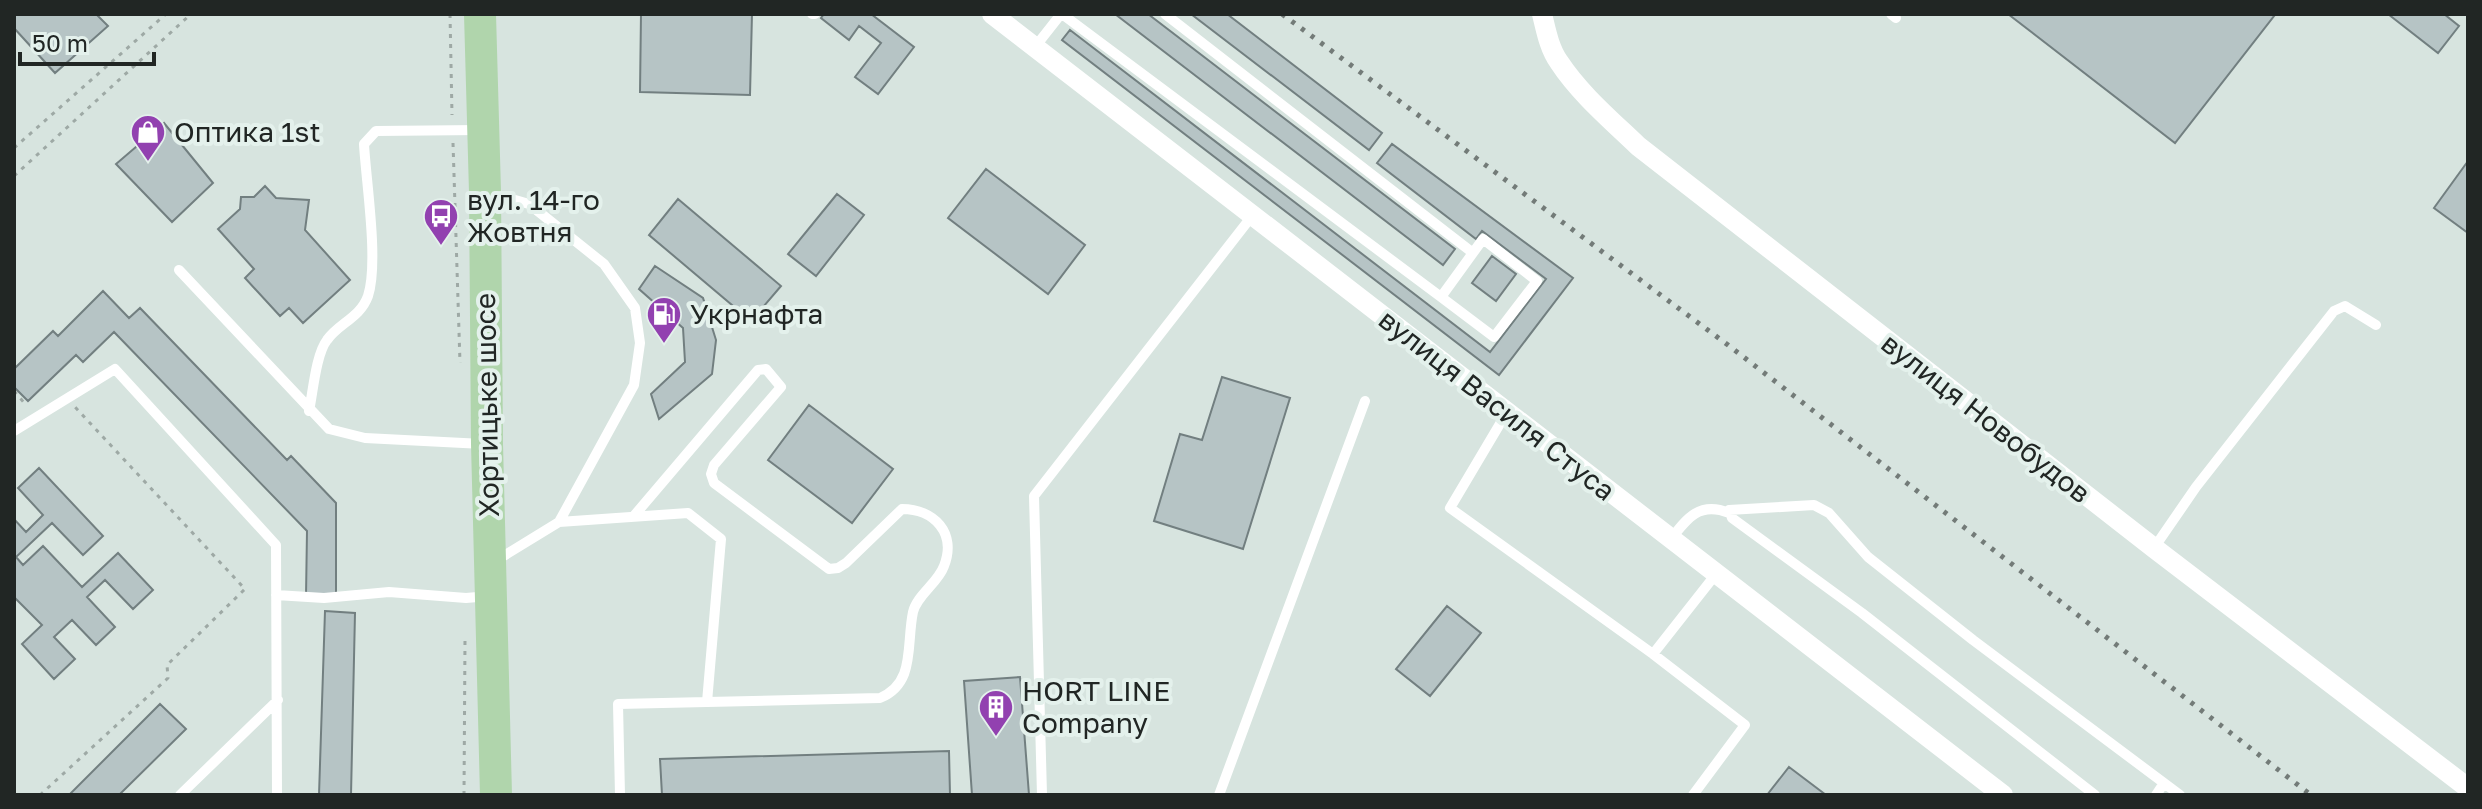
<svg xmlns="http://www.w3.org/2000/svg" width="2482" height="809" font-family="'Golos Text',sans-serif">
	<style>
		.building { fill: #b6c4c5; stroke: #727f80; stroke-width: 2 }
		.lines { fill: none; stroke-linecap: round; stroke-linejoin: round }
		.path { stroke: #9ea9a5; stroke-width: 3; stroke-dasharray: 4 6; stroke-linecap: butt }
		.lane { stroke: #fff; stroke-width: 10 }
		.street { stroke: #fff; stroke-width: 20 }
		.primary { stroke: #b0d5ac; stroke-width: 32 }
		.rail { stroke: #737b78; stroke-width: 5; stroke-dasharray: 4 8; stroke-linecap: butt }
		.labels { text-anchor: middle; stroke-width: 8; stroke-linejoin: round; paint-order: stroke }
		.poi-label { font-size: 28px; fill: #212624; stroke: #e4f1ec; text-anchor: start }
		.street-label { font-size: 28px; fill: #212624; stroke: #e4f1ec }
	</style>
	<rect width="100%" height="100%" fill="#d7e4df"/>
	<!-- building -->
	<path class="building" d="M14 14H96L108 26 55 73 14 28Z
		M641 14H752L750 95 640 92Z
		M824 14H871L914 47 878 94 855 77 881 43 859 26 849 40 821 18Z
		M1115 14H1148L1455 249 1443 265Z
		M1191 14H1227L1382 133 1369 150Z
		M2008 14H2272L2274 16 2175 143Z
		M2388 14H2444L2459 26 2438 53Z
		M1070 30 1490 352 1546 279 1482 231 1476 239 1377 163 1392 144 1573 278 1499 375 1062 40Z
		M164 123 213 183 172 222 116 164Z
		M2468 161V233L2434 208Z
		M986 169 1085 245 1048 294 948 218Z
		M265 186 276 198 309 200 305 230 350 280 303 323 289 308 280 316 245 278 254 269 218 229 240 209 241 197H254Z
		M837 194 864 215 816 276 788 254Z
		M678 199 781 286 751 321 649 235Z
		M1492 256 1516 274 1496 301 1472 283Z
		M655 266 703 298 716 340 712 374 659 419 651 394 685 362 683 328 639 289Z
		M103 291 129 318 140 308 287 460 291 456 336 503V596H306L307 531 114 332 83 362 76 355 28 401 14 387V369L53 331 58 336Z
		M1222 377 1290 398 1243 549 1154 521 1180 434 1202 440Z
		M809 405 893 469 852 523 768 460Z
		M39 468 103 536 83 555 52 523 16 557 23 565 43 546 82 587 118 553 153 590 133 609 105 580 87 597 115 627 96 645 72 620 54 637 75 659 54 679 22 644 42 625 14 597V519L26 532 43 515 18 488Z
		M1447 606 1481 633 1430 696 1396 669Z
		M325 611 355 613 351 795H319Z
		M1020 677 1029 795H972L964 681Z
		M160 704 186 729 119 795H69Z
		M949 751 950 795H662L660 759Z
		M1789 767 1826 795H1767Z"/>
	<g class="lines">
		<!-- path -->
		<path class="path" d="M450 14 452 115
			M453 143 460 363
			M14 148 166 14
			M14 176 191 14
			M14 391 26 405
			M40 795 168 678 167 665 245 589 75 407
			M464 795 465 639"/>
		<!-- lane -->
		<path class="lane" d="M812 14H815
			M1062 14 1441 297 1494 337 1537 281 1483 239 1441 297
			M1165 14 1473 253
			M1891 14 1896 18
			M1035 47 1061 14
			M491 193 529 204 604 264 635 308 640 343 634 385 559 522 497 560
			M179 270 329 429 365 438 483 444
			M309 411C313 392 316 354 327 340 339 323 360 318 368 296 379 262 366 182 364 144L376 131 480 130
			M1507 412 1450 508 1653 654 1716 574
			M14 431 115 369 276 545 277 795
			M559 522 688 513 721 539 707 702 880 698C916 683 906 645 913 612 917 595 938 583 944 566 957 533 934 509 902 509L846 563 838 568 829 569 714 483 711 474 714 465 781 387 766 369 758 370 633 517
			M1671 539C1687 518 1700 501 1729 513
			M2154 548 2196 487 2334 311 2345 306 2376 325
			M276 595 324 598 389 592 466 598 489 596
			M1653 654 1745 725 1693 795
			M180 795 278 700
			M620 795 618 704 707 702
			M1042 795 1034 496 1252 216
			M1219 795 1365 401
			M2095 795 1862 613 1732 518 1729 510 1814 505 1829 513 1868 557 1973 640 2164 783
			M2156 795 2164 783 2180 795"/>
		<!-- street -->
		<path class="street" d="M992 14 2003 795
			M1542 14C1546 30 1549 48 1559 62 1580 94 1611 120 1638 146L2154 548 2468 788"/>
		<!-- primary -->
		<path class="primary" d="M480 14 485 192 487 444 496 795"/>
		<!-- rail -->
		<path class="rail" d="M1282 14 1728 345 2311 795"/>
	</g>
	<!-- icons -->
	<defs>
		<g id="shop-pin" transform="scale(1.8)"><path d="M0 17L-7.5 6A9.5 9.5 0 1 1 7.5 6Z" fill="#9241b0" stroke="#e4f1ec"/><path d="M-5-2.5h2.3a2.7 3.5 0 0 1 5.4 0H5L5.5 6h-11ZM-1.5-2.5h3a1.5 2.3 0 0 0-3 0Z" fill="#fff"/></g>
		<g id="bus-pin" transform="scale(1.8)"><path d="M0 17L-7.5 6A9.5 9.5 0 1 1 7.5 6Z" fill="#9241b0" stroke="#e4f1ec"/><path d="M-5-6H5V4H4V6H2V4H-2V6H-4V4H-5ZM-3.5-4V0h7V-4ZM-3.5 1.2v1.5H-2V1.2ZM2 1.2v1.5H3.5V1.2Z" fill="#fff"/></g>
		<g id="fuel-pin" transform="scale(1.8)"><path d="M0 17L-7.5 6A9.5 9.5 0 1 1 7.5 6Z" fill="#9241b0" stroke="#e4f1ec"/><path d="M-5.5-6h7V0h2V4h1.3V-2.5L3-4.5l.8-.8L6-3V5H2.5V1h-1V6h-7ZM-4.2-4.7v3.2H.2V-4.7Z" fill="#fff"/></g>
		<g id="building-pin" transform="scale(1.8)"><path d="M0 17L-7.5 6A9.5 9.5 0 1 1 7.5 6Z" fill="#9241b0" stroke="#e4f1ec"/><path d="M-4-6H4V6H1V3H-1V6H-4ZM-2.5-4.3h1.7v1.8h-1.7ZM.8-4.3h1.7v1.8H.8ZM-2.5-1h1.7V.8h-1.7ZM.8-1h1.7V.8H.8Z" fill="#fff"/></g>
	</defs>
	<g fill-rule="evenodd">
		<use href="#shop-pin" x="148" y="132"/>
		<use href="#bus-pin" x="441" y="216"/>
		<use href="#fuel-pin" x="664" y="314"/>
		<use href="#building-pin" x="996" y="707"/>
	</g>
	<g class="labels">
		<!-- poi labels -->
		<g class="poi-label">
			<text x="174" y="142">Оптика 1st</text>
			<text x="467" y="210">вул. 14-го<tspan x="467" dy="32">Жовтня</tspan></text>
			<text x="690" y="324">Укрнафта</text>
			<text x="1022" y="701">HORT LINE<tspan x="1022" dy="32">Company</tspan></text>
		</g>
		<!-- street labels -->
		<g class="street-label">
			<text transform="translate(487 405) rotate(-91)" y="10">Хортицьке шосе</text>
			<text transform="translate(1497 405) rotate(38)" y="10">вулиця Василя Стуса</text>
			<text transform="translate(1986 418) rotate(38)" y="10">вулиця Новобудов</text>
		</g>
	</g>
	<!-- border -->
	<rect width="2482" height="809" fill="none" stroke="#212624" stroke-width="32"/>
	<!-- scale -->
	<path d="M20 52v12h134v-12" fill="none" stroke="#212624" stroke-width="4"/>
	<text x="32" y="52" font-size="24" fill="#212624" stroke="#e4f1ec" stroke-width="6" paint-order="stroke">50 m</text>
</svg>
